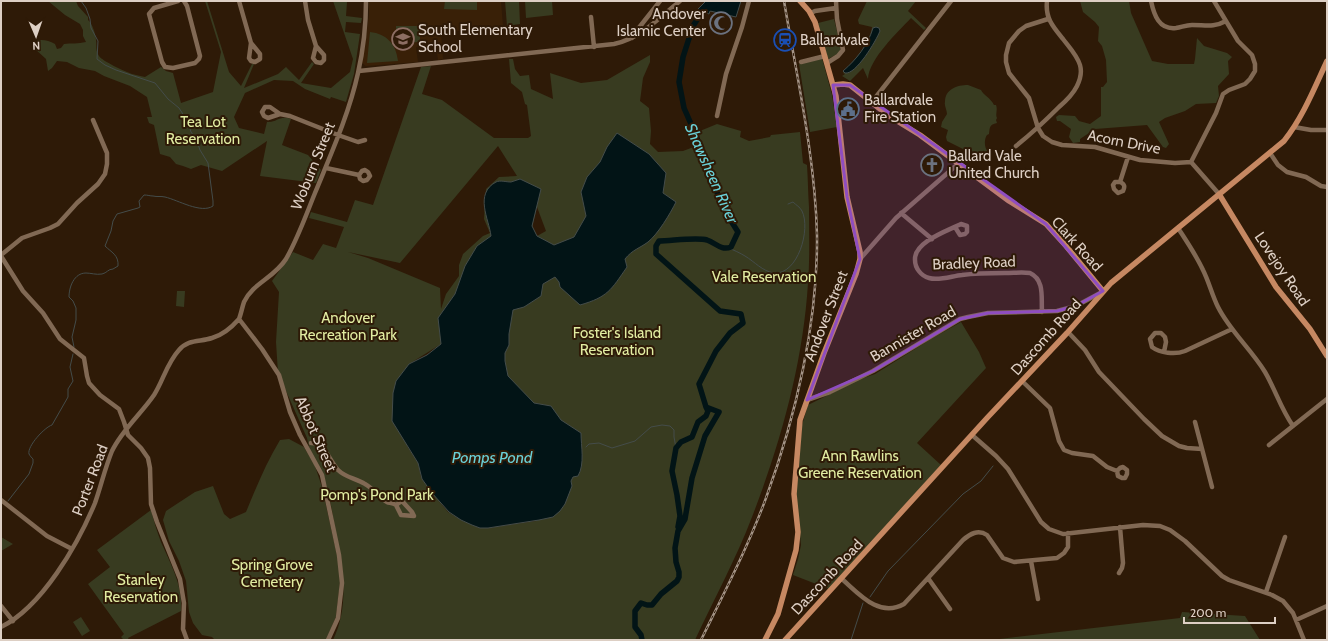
<svg xmlns="http://www.w3.org/2000/svg" width="1328" height="641" font-family="Cabin,sans-serif">
	<style>
		.built { fill: #392007 }
		.green { fill: #383b20; fill-rule: evenodd }
		.water { fill: #021416; stroke: #444c4a }
		.lines { fill: none; stroke-linecap: round; stroke-linejoin: round }
		.stream { stroke: #444c4a; stroke-width: 1 }
		.river { stroke: #021416; stroke-width: 5.5 }
		.minor { stroke: #816954; stroke-width: 4.5 }
		.major { stroke: #c68862; stroke-width: 5.5 }
		.rail-casing { stroke: #a59588; stroke-width: 2.5 }
		.rail { stroke: #2e1a07; stroke-width: 1; stroke-dasharray: 3; stroke-linecap: butt }
		.marked { fill: #8f4dc0; fill-opacity: 0.2; stroke: #8f4dc0; stroke-width: 3; stroke-linejoin: round }
		.labels { text-anchor: middle; stroke-width: 4; stroke-linejoin: round; paint-order: stroke }
		.poi-label { font-size: 15px; fill: #ddcfc4; stroke: #2e1a07; text-anchor: start }
		.park-label { font-size: 15px; fill: #e1eca1; stroke: #2e1a07 }
		.street-label { font-size: 15px; fill: #ddcfc4; stroke: #2e1a07 }
		.water-label { font-size: 16px; font-style: italic; fill: #6ad1d8; stroke: #2e1a07 }
	</style>
	<rect width="100%" height="100%" fill="#2e1a07"/>
	<!-- built -->
	<path class="built" d="M369 1H501L503 26 441 33 443 59 438 60 436 46 416 47 418 62 366 66 362 63 369 15Z"/>
	<!-- green -->
	<path class="green" d="M48 1H76L78 6 88 17V20C92 23 96 35 96 40 97 46 95 50 99 56 102 61 126 72 132 74 136 75 140 76 145 77L161 67 166 71 173 73 181 103 213 92 221 52 205 1H207L229 72 241 86 252 64H254L244 88 278 74 286 67 299 80 312 62 314 64 301 83 331 88 350 72 353 59 333 1 347 2 346 16 362 18 361 23 346 22 345 32 360 34 354 74 346 102 331 97 330 99 305 89 293 81 274 80 245 93 234 117 239 128 264 134 267 122C277 123 279 115 291 119L282 145 308 155 321 170 316 183 260 176 267 141 222 171 201 165 191 169 183 166 176 164 170 157 160 154 154 125 149 123 147 117H152L147 97 130 86 104 76 95 71 79 68 67 62 57 61 52 68 48 71 46 59 34 48V41C42 39 48 40 55 44L57 49 61 48 64 44C71 43 78 44 86 42L83 36V30L80 24 65 15Z
		M445 1H477V10L444 9Z
		M505 1H519L520 24 507 26Z
		M525 1H552L553 15 526 18Z
		M867 1H916L908 11 926 28 924 30 911 18C897 33 869 59 868 79L863 68 850 81 842 76 845 74 843 73C854 59 870 46 872 27L859 24 858 20Z
		M1080 1H1129L1131 13 1152 61 1168 64H1194L1195 59 1197 38 1204 46 1227 53 1232 57 1228 61 1229 74 1218 86 1219 96 1216 103 1196 104 1185 111 1165 118 1159 122 1169 144 1166 148 1163 147 1147 125 1095 129 1080 139V142L1073 143 1069 137 1071 129 1060 121H1057L1056 117 1059 115 1075 116 1079 121 1090 124 1101 116V87H1103L1107 82 1106 60 1102 46 1098 41 1099 27 1095 22 1083 12Z
		M834 19 841 48 839 53 828 59 818 23Z
		M396 26H420V42L396 43Z
		M370 32C387 34 396 44 398 61L367 63Z
		M650 55V62L643 78 640 101 649 108 651 131 650 144 658 152 683 151 699 145 695 133 717 124 741 131 740 137 749 141 770 137 771 135 800 132 803 163 807 165C808 180 808 193 809 207 809 232 810 258 808 283 803 363 781 442 752 517 736 559 714 599 695 640H333C350 605 343 565 335 529 333 518 332 506 328 495 321 476 311 458 307 438L278 373 276 342 279 292 272 281 293 252 313 260 323 244 336 248 344 227 309 218 311 212 347 222 355 200 373 205 421 67 431 66 422 94 442 100 494 138H528L531 136 527 105 525 104 522 92 511 83 509 59H513L515 69 520 76 529 75 531 89 553 99 550 73 581 83 607 80ZM498 146 517 176 499 177 486 189 484 219 490 233 483 236 463 254 459 265V276L446 294 441 309 440 288 368 258 348 252 400 263ZM537 207 546 231 537 236 532 227ZM441 344 536 521 488 528H480L472 525 461 520 448 512 432 493 421 477 418 463 407 446 409 364Z
		M822 58 832 95 837 127 810 132 799 64Z
		M968 85 981 90C984 96 990 97 994 105H996C998 110 995 114 997 118L996 120 997 123C989 125 990 127 989 134L987 135C984 139 984 148 988 152L978 160 963 149 947 141 946 137 948 130 941 127 942 122 947 114C947 110 944 105 945 102 945 89 957 85 968 85Z
		M177 291H185L184 307 176 306Z
		M961 322 979 352 986 368 917 443 941 465 829 589 793 575 798 559 801 545 796 496 802 425 808 405 858 380 875 374 931 339Z
		M289 439 304 447 315 466 322 487 339 564 340 582 336 617 326 640H215L212 637 202 635 193 623 189 612 186 581 179 561 169 541 163 520 166 511 195 492 213 486 224 514 230 519 246 512C256 488 266 463 280 440Z
		M151 510C154 521 157 532 161 542 171 565 183 585 181 611L128 638 129 640H124L121 637 124 634 88 584 110 567 97 550Z
		M1 537 13 544 1 551Z
		M1182 612 1245 616 1260 640H991L1180 618Z
		M81 617 90 631 82 636 73 622Z"/>
	<!-- water -->
	<path class="water" d="M706 1H741L736 17 710 11 709 14 697 10Z
		M876 27 879 28 880 31C876 41 856 75 845 73L843 71C856 60 868 45 873 28Z
		M617 133 649 154 666 173 663 193 676 202C670 214 658 234 648 242 640 248 632 250 625 259L627 267C611 290 608 297 580 305L560 287 559 282 555 277 543 284 541 296 524 307 513 310 509 334V345L505 353V361L508 376 534 403 551 406 561 420 581 433C581 446 585 464 578 476L573 477 571 481 572 486 565 504 560 511 553 517 539 520 488 528H480L472 525 461 520 449 512 432 493 422 479 418 463 392 421 393 393 396 381 409 364 427 355 441 344 438 318 455 294 465 266 477 246 491 236C489 219 474 194 496 182 500 180 506 182 511 182 514 181 517 180 520 179L541 189 532 226 537 236 554 245 574 237 586 216 581 192 587 177 600 162 607 147Z"/>
	<g class="lines">
		<!-- stream -->
		<path class="stream" d="M728 248C734 250 740 253 745 256 755 262 762 271 774 273 798 275 811 229 802 211 800 207 796 205 793 202L788 204
			M74 347 72 337 76 320V308L73 301 69 297C69 287 74 273 86 273 91 273 96 275 102 274 107 273 108 269 113 269L118 266C119 255 111 252 105 246L111 231 113 221 117 214 138 208 140 207 139 201 144 195C148 195 150 196 153 196 157 197 161 196 165 197 178 200 201 214 213 206V201L208 163 200 150 196 139 191 132 188 122 179 108 168 99 155 83 116 70 105 65 97 59 98 41 91 28 90 19 86 8 81 1
			M586 447 589 444 599 443 612 448 635 441 651 427 662 425 670 426 674 430V437L676 448
			M8 501 29 474 33 463V459C32 458 30 456 29 454 27 446 45 427 52 425L68 397V389L73 381 70 367 73 354
			M870 597 888 571 963 494 981 481 993 466
			M851 640 863 603"/>
		<!-- river -->
		<path class="river" d="M678 527 680 516 677 495 672 471 676 448 681 442 692 437 698 422 706 416 708 411 706 407
			M642 640 641 635 635 627V611L641 603 647 605H652L661 594 677 581 679 577V572L676 562 675 548 678 531 685 519 692 478 705 436 719 412 706 407 699 384 716 351 730 333 743 323 741 314 720 311 656 254V246L659 241C671 241 696 237 707 240 716 243 721 251 731 247L738 232 726 213 716 190 695 133 684 108 679 82 683 57 693 26 702 12 721 1"/>
		<!-- minor -->
		<path class="minor" d="M178 1 154 8 149 14 162 62 165 67 173 68 195 63 199 59 200 56 187 6 184 1
			M239 1 251 43 260 54V59L255 62 251 61 249 58 251 43
			M305 1 308 20 316 46 324 55V60L321 63 316 62 313 58 316 46
			M1151 1C1154 15 1159 30 1176 28 1182 27 1186 25 1192 25 1206 25 1213 28 1226 21
			M811 13 815 11 836 8
			M591 17 594 47
			M1048 19 1026 26 1019 31 1009 43 1006 55V62L1009 73 1029 98 1038 128 1043 136 1052 142 1062 145 1095 147 1140 160 1175 163 1191 162 1219 194
			M632 38 634 34 660 1
			M801 62 825 56
			M827 63 838 56 843 50 837 19 836 1
			M359 71 614 44C641 38 659 18 680 1
			M872 102 951 1
			M280 114 268 118 264 116 262 112 265 107H270L280 114 290 116 338 135 358 142 365 140
			M717 116 726 74 742 27 749 1
			M1294 127 1311 130H1327
			M1016 146C1031 134 1045 121 1059 107 1066 101 1073 94 1077 86 1080 80 1082 72 1080 65 1077 55 1069 47 1063 39 1053 27 1045 18 1047 1
			M1270 153 1278 165 1287 172 1306 177 1321 186 1327 187
			M1191 162 1216 113 1223 94 1229 90 1245 84 1250 79 1255 71V64L1252 55 1238 41 1214 1
			M326 168 359 175 360 179 363 181 367 180 370 176 368 172 365 170 362 171 359 175
			M1120 182C1125 184 1125 187 1123 191L1118 193 1114 189 1113 185 1115 182H1120L1128 157
			M901 213 932 239
			M955 227 960 235 965 234 967 232V226L961 224C947 231 914 242 915 260 915 268 921 276 929 278 939 281 952 276 962 275 977 273 991 273 1005 273 1014 273 1022 272 1030 273 1045 280 1041 298 1042 312
			M1178 228C1187 242 1196 255 1203 270 1209 282 1212 295 1218 307 1230 331 1251 349 1265 372 1275 389 1281 409 1293 426
			M1 255 22 238 50 228 58 224 77 203 98 184 105 174 107 164V153L93 120
			M1 256 23 291 43 313 60 339 84 358 87 376 89 383 100 395 119 409 124 422 128 435 141 448 148 458 150 468 151 504 157 522 180 579 184 603 183 629 187 640
			M860 259 896 218 959 163
			M239 319C241 314 242 308 244 302 253 283 274 278 286 259 298 238 306 215 315 193 331 154 349 114 358 73 363 51 366 23 366 1
			M239 319 262 349 279 375 290 412 300 435 322 475 339 555 342 583 338 618 328 640
			M1068 332 1085 350 1099 372 1144 419 1162 436 1179 446 1187 448 1202 449
			M1164 352 1166 342 1165 337 1161 333H1155L1150 339 1152 347C1160 353 1175 355 1185 351L1232 329
			M1022 381 1050 408 1059 441 1064 450 1072 453 1093 456 1107 467 1117 471 1120 468 1123 467 1127 470V474L1125 478H1122L1118 476 1117 471
			M807 400 830 392 873 371 960 319 968 317 988 313 1057 311 1076 306 1102 292
			M1195 422 1212 487
			M972 435 996 456 1008 469 1041 522 1049 529 1063 534 1143 525 1160 526 1170 530 1185 541 1222 576 1229 580 1272 595 1283 601 1293 613 1304 640
			M311 443C326 443 329 461 338 470 346 478 356 478 365 484 373 488 379 498 387 502 390 503 393 503 396 505L401 515 414 516 412 512 402 501 396 505
			M1269 445 1327 399
			M1 500 47 536 72 549
			M1031 561 1038 599
			M1119 573 1122 568 1123 563 1120 527
			M928 578 950 609
			M842 579C859 594 879 618 904 604L963 540C970 534 978 529 987 535L1003 558 1014 562 1057 558 1064 553 1068 547V533
			M1266 592 1285 537
			M1 606 13 621
			M1296 620 1327 606
			M1 627C42 607 78 544 95 503 101 486 105 468 112 451 122 430 141 414 154 395 163 381 167 363 179 350 188 339 200 342 212 338 223 335 232 327 239 319"/>
		<!-- major -->
		<path class="major" d="M833 85 843 84 850 85 889 116 920 135 1009 201 1046 224 1066 246 1103 291
			M1219 194 1276 287 1310 329 1327 356
			M765 640 778 614 796 550 798 532 794 494 800 420 824 353 856 274 860 259V252L847 197 836 96 815 22 809 11 800 1
			M785 640 987 418 1067 333 1111 283 1284 141C1303 117 1314 89 1327 61"/>
		<!-- rail casing -->
		<g class="rail-casing">
			<path id="rail" d="M701 640C724 593 748 547 766 498 796 416 818 322 817 235 815 156 797 78 784 1"/>
		</g>
		<!-- rail -->
		<use href="#rail" class="rail"/>
	</g>
	<!-- marked area -->
	<path class="marked" d="M833 85H850L1046 224 1103 291 1076 306 1057 311 988 313 960 319 873 371 807 400 860 259 847 197Z"/>
	<!-- icons -->
	<defs>
		<g id="mosque-ring" transform="scale(1.15)"><circle r="9.5" fill="#2e1a07" stroke="#6b7280" stroke-width="1.5"/><path d="M3.5-4.9A6 6 0 1 0 3.5 4.9A5 5 0 1 1 3.5-4.9Z" fill="#6b7280"/></g>
		<g id="school-ring" transform="scale(1.15)"><circle r="9.5" fill="#2e1a07" stroke="#8d6e63" stroke-width="1.5"/><path d="M0-5L7-2L0 1L-7-2ZM-4 1L0 2.5L4 1V4Q0 6-4 4Z" fill="#8d6e63"/></g>
		<g id="station-ring" transform="scale(1.15)"><circle r="9.5" fill="#2e1a07" stroke="#1a4fb4" stroke-width="1.5"/><path d="M-3-6H3Q5-6 5-4V2Q5 4 3 4L4.5 6H3L1.5 4h-3L-3 6H-4.5L-3 4Q-5 4-5 2V-4Q-5-6-3-6ZM-3.5-4v3h7v-3ZM-3.5 1v1.5H-2V1ZM2 1v1.5H3.5V1Z" fill="#1a4fb4"/></g>
		<g id="civic-ring" transform="scale(1.15)"><circle r="9.5" fill="#2e1a07" stroke="#5c6f8a" stroke-width="1.5"/><path d="M-.6-6.5H3V-4.5H.6V-3L4-1V1h2V6H-6V1h2V-1L-.6-3ZM-1.2 2.5V6h2.4V2.5Z" fill="#5c6f8a"/></g>
		<g id="church-ring" transform="scale(1.15)"><circle r="9.5" fill="#2e1a07" stroke="#6b7280" stroke-width="1.5"/><path d="M-1.2-6h2.4v3.5h3.3v2.4h-3.3V6h-2.4V-.1h-3.3v-2.4h3.3Z" fill="#6b7280"/></g>
	</defs>
	<g fill-rule="evenodd">
		<use href="#mosque-ring" x="721" y="23"/>
		<use href="#school-ring" x="403" y="39"/>
		<use href="#station-ring" x="785" y="40"/>
		<use href="#civic-ring" x="848" y="109"/>
		<use href="#church-ring" x="932" y="165"/>
	</g>
	<g class="labels">
		<!-- poi labels -->
		<g class="poi-label">
			<text x="706" y="19" text-anchor="end">Andover<tspan x="706" dy="17">Islamic Center</tspan></text>
			<text x="418" y="35">South Elementary<tspan x="418" dy="17">School</tspan></text>
			<text x="800" y="45">Ballardvale</text>
			<text x="864" y="105">Ballardvale<tspan x="864" dy="17">Fire Station</tspan></text>
			<text x="948" y="161">Ballard Vale<tspan x="948" dy="17">United Church</tspan></text>
		</g>
		<!-- park labels -->
		<g class="park-label">
			<text x="203" y="127">Tea Lot<tspan x="203" dy="17">Reservation</tspan></text>
			<text x="764" y="282">Vale Reservation</text>
			<text x="348" y="323">Andover<tspan x="348" dy="17">Recreation Park</tspan></text>
			<text x="617" y="338">Foster's Island<tspan x="617" dy="17">Reservation</tspan></text>
			<text x="860" y="461">Ann Rawlins<tspan x="860" dy="17">Greene Reservation</tspan></text>
			<text x="377" y="500">Pomp's Pond Park</text>
			<text x="272" y="570">Spring Grove<tspan x="272" dy="17">Cemetery</tspan></text>
			<text x="141" y="585">Stanley<tspan x="141" dy="17">Reservation</tspan></text>
		</g>
		<!-- street labels -->
		<g class="street-label">
			<text transform="translate(1124 142) rotate(11)" y="5">Acorn Drive</text>
			<text transform="translate(313 166) rotate(-68)" y="5">Woburn Street</text>
			<text transform="translate(1077 244) rotate(48)" y="5">Clark Road</text>
			<text transform="translate(974 263) rotate(-2)" y="5">Bradley Road</text>
			<text transform="translate(1282 269) rotate(56)" y="5">Lovejoy Road</text>
			<text transform="translate(826 316) rotate(-69)" y="5">Andover Street</text>
			<text transform="translate(913 334) rotate(-30)" y="5">Bannister Road</text>
			<text transform="translate(1046 337) rotate(-48)" y="5">Dascomb Road</text>
			<text transform="translate(316 434) rotate(66)" y="5">Abbot Street</text>
			<text transform="translate(90 480) rotate(-69)" y="5">Porter Road</text>
			<text transform="translate(827 577) rotate(-47)" y="5">Dascomb Road</text>
		</g>
		<!-- water labels -->
		<g class="water-label">
			<text transform="translate(712 173) rotate(66)" y="6">Shawsheen River</text>
			<text x="492" y="463">Pomps Pond</text>
		</g>
	</g>
	<!-- border -->
	<rect width="1328" height="641" fill="none" stroke="#ddcfc4" stroke-width="4"/>
	<!-- north arrow -->
	<g transform="translate(36 36) rotate(178)" stroke="#2e1a07" stroke-width="3" paint-order="stroke">
	<path d="M0-3L7 15L0 10L-7 15Z" fill="#ddcfc4"/>
	<text y="-6" font-size="11" font-weight="bold" text-anchor="middle" fill="#ddcfc4">N</text>
	</g>
	<!-- scale -->
	<path d="M1184 617v6h91v-6" fill="none" stroke="#ddcfc4" stroke-width="2"/>
	<text x="1190" y="617" font-size="12" fill="#ddcfc4" stroke="#2e1a07" stroke-width="3" paint-order="stroke">200 m</text>
</svg>
